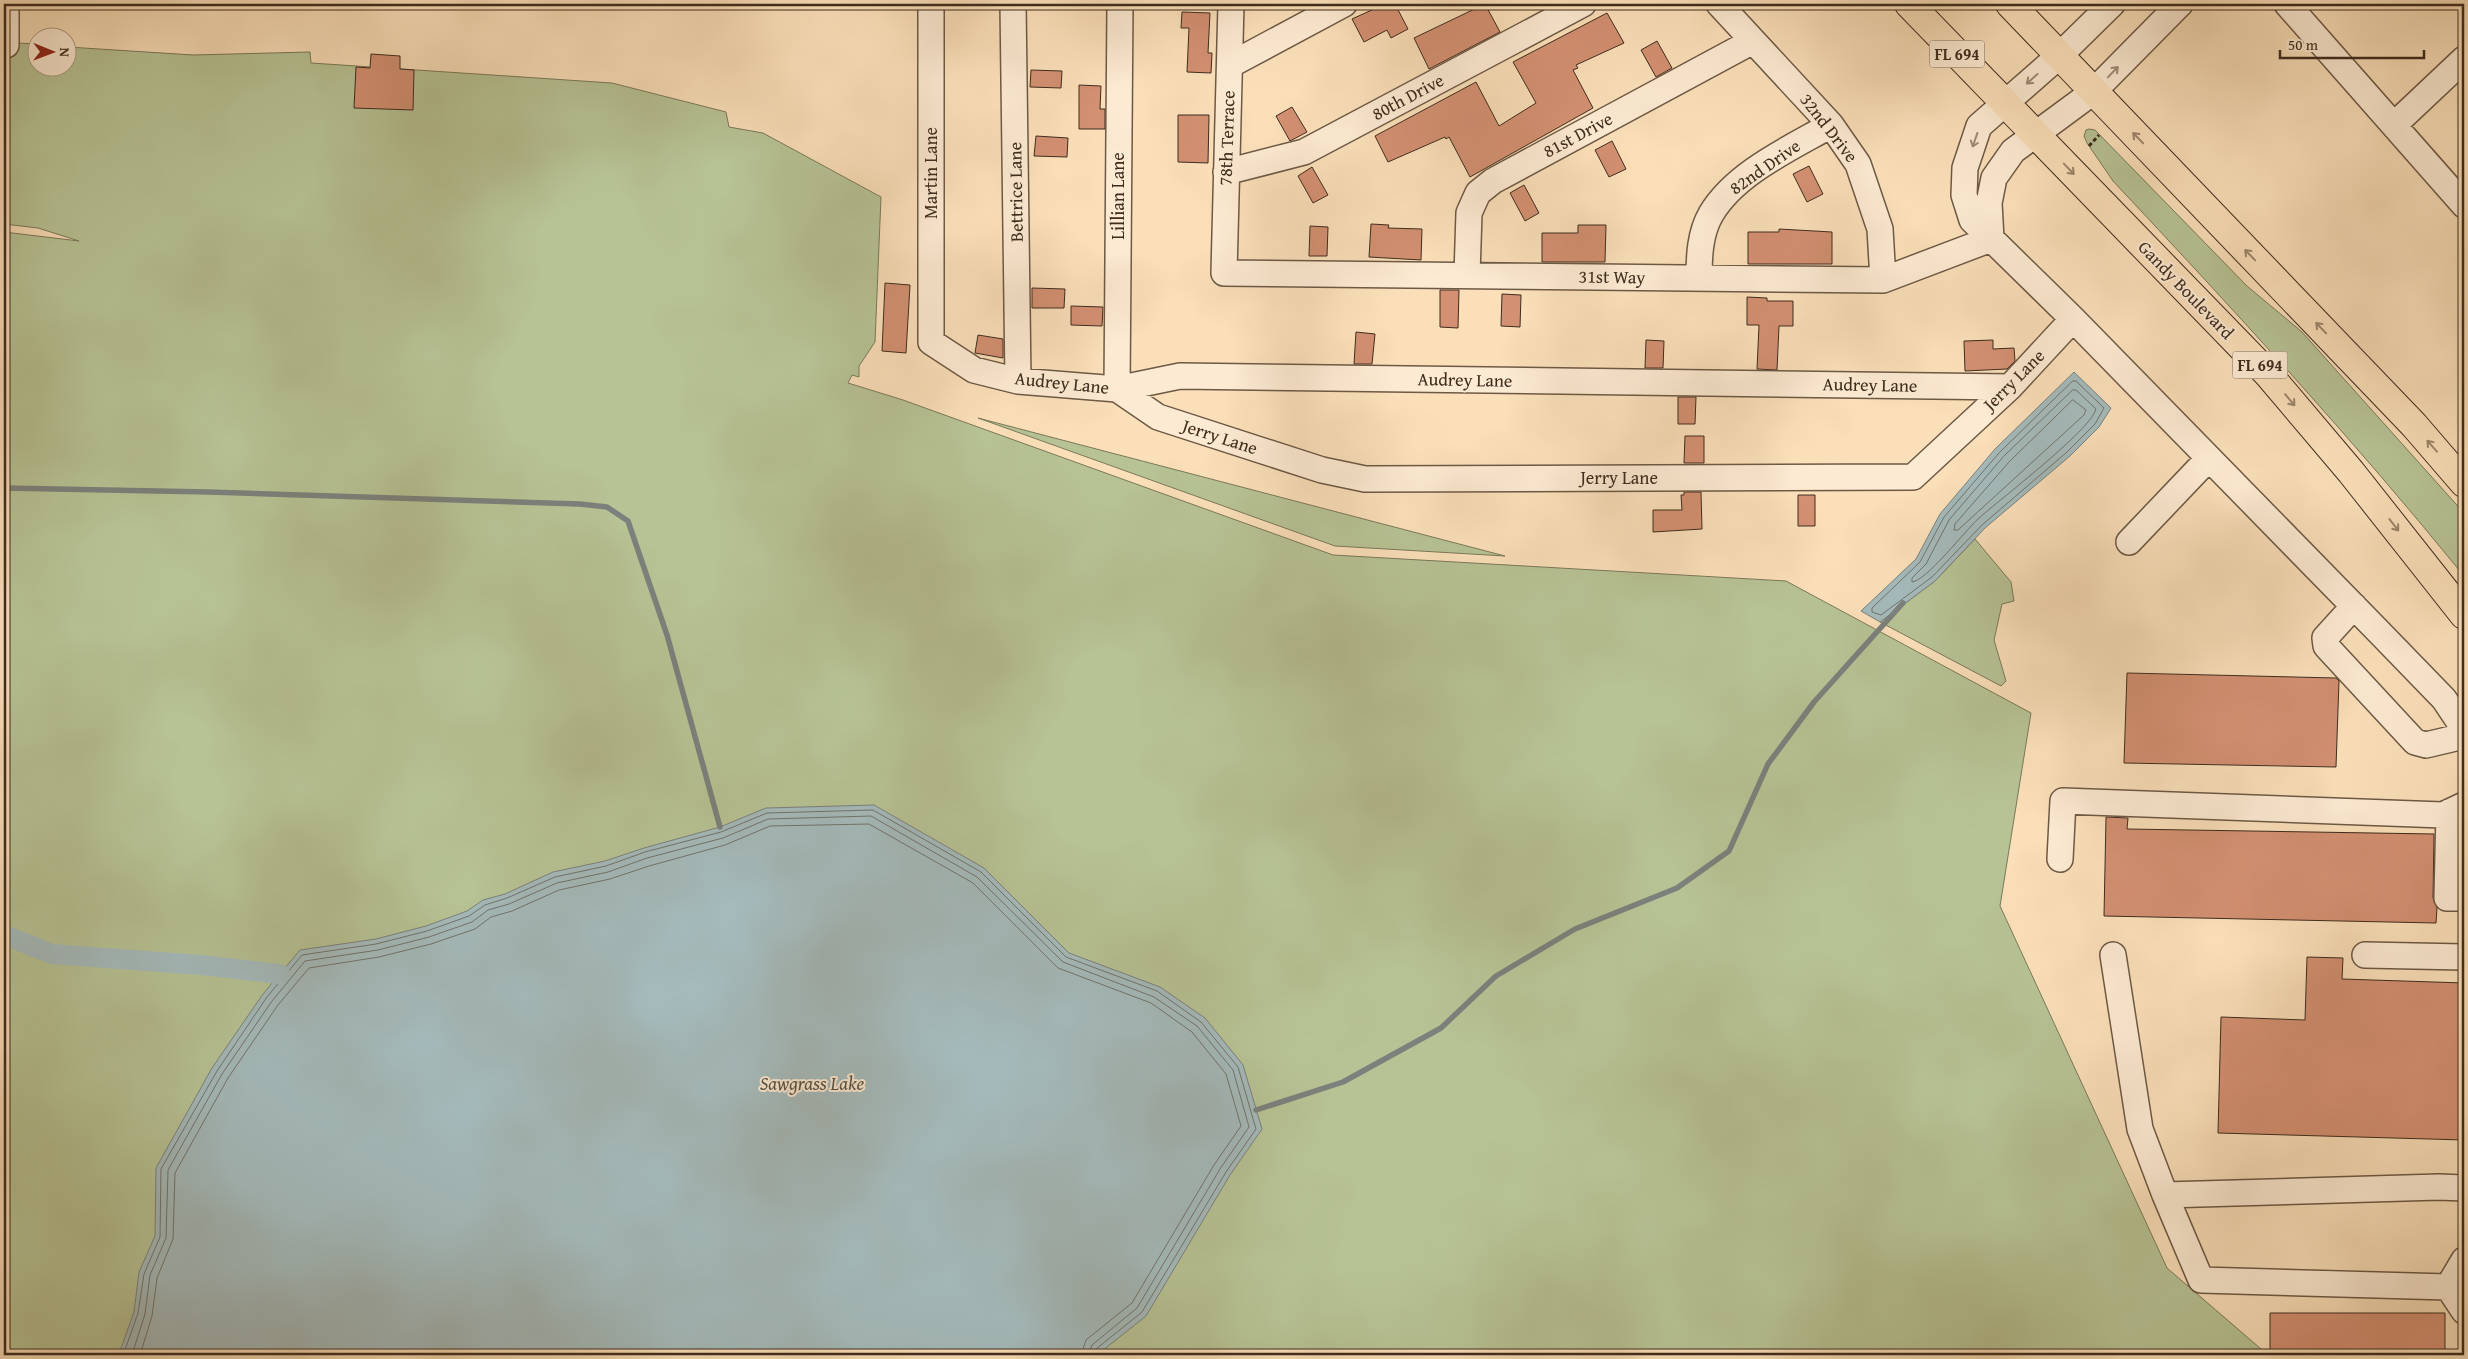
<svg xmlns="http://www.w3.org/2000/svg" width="2468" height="1359" font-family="'Gentium Book Plus',serif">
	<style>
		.green { fill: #b7c395; stroke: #7a785a }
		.water { fill: #a4babb; stroke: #7b817c }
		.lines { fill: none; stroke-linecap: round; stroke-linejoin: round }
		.shore { stroke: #71736c; stroke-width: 1 }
		.stream { stroke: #7b817c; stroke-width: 5.5 }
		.canal { stroke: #a4babb; stroke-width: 20 }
		.building { fill: #d39072; stroke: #3e2c1e }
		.minor-casing { stroke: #6d5945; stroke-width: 28 }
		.highway-casing { stroke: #3e2c1e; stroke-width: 30 }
		.path { stroke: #3e2c1e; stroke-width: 3; stroke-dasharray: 4 2.5; stroke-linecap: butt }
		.minor { stroke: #fcead2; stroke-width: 25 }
		.highway { stroke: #fadfb9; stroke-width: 28 }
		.oneway { stroke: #9d8b78 }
		.oneway2 { stroke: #9c866c }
		.labels { text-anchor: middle; stroke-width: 4; stroke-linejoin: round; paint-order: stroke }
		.shield { fill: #fcead2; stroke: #776554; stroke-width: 1 }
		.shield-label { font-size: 16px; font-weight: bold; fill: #3e2c1e }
		.street-label { font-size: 18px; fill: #3e2c1e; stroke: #fcead2 }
		.water-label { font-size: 19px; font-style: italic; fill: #585045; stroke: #fcead2 }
	</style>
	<rect width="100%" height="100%" fill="#fadfb9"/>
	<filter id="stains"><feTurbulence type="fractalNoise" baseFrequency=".004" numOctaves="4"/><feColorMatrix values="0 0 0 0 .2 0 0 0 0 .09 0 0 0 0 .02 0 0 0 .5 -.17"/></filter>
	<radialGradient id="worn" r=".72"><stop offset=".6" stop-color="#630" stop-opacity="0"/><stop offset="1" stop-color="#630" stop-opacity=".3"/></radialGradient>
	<!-- green -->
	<path class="green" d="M17 43 37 44 38 68H68V47L193 55 310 52 311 63 612 83 726 112 729 127 763 133 881 197 875 342 859 366V377L852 375 848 383 903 400 1333 555 1786 581 2031 713 2000 906 2167 1268 2268 1355H4V232L79 241 38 228 4 224V55H16Z
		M2089 129 2095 130 2247 286 2302 332 2464 513V576C2353 439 2234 310 2113 181L2087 143 2084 136 2086 130Z
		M978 418 1505 556 1335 546Z
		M1975 539 2011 582 2014 601 2002 604 1994 640 2006 681 2001 686 1880 622 1935 581Z"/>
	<!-- water -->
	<path class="water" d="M2074 372 2111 408 2099 427 2070 456 1985 528 1935 581 1880 622 1861 611 1916 559 1940 514 1995 449Z
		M874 805 984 868 1069 953 1160 987 1205 1018 1243 1065 1262 1129 1230 1175 1146 1316 1097 1355H121L120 1351 134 1312 139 1272 155 1236 156 1168 212 1068 263 994 300 950 376 939 426 926 467 911 483 900 505 894 553 872 605 861 644 848 720 827 766 808Z"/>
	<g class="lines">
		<!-- shore -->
		<path class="shore" d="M2073 381H2076L2104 408 2095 424 2067 452 1982 525 1932 577 1881 615 1872 612V608L1920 562 1944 517 1999 453Z
			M2073 390H2076L2096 409C2091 430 1999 500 1978 519 1965 531 1926 581 1912 582V578L1926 564 1949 520 2003 457Z
			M2073 400 2086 410 2084 415 1958 530H1954L1955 524 2009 462Z
			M126 1355 125 1350 138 1313 144 1274 160 1237 161 1169 217 1071 267 997 302 955 376 944 427 931 469 916 485 905 507 898 555 877 606 866 645 852 721 832 767 813 873 810 981 872 1066 957 1157 991 1201 1022 1238 1067 1256 1129 1226 1172 1142 1312 1096 1349 1094 1355
			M132 1355 145 1314 150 1275 166 1238 168 1170 222 1074 272 1001 305 961 378 950 429 937 472 922 488 910 509 904 557 883 608 872 647 858 723 838 768 819 871 816 977 877 1063 962 1154 997 1197 1026 1233 1070 1249 1127 1220 1169 1137 1308 1092 1345 1088 1355
			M140 1355 152 1316 157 1278 173 1239 175 1173 228 1078 278 1005 309 968 379 957 431 944 475 929 491 917 512 911 559 890 610 879 649 866 725 845 770 826 869 824 973 883 1058 968 1151 1003 1192 1032 1226 1074 1241 1126 1214 1165 1132 1303 1086 1340 1081 1355"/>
		<!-- stream -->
		<path class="stream" d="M4 488 209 492 580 504 607 507 628 521 667 635 720 827
			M1256 1110 1343 1082 1441 1028 1496 976 1575 929 1677 888 1729 851 1768 764 1814 702 1903 603"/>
		<!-- canal -->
		<path class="canal" d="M4 935 52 954 201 965 280 974"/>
	</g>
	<!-- building -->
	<path class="building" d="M1385 4H1395L1408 29 1391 38 1387 30 1364 42 1352 19Z
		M1485 4 1500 32 1429 69 1414 38Z
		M1182 12 1210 13 1208 53H1212L1211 73 1187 72 1189 28H1181Z
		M1607 13 1624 43 1576 65 1578 68 1573 70 1593 108 1470 177 1449 137 1446 139 1445 137 1388 162 1375 136 1476 82 1499 126 1536 103 1513 62Z
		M1657 41 1672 68 1656 77 1641 50Z
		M371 54 400 56V69L414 70 413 110 354 108 356 67 370 68Z
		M1031 70 1062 71 1061 88 1030 87Z
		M1079 85 1101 86 1100 109H1105V129H1079Z
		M1292 107 1307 132 1290 141 1276 116Z
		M1178 115H1209L1208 163 1178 162Z
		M1036 136 1068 138 1067 157 1034 156Z
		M1612 141 1626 169 1609 177 1595 150Z
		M1809 166 1823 194 1807 202 1793 174Z
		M1312 167 1328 195 1313 203 1298 176Z
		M1524 185 1539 213 1525 221 1510 193Z
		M1371 224 1389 225 1388 228 1422 229 1421 260 1369 257Z
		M1578 225H1606L1605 262H1542V233H1578Z
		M1310 226 1328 227 1327 256H1309Z
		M1779 229 1832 232V264H1748V232H1779Z
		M885 283 910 285 906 353 882 351Z
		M1032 288 1065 289 1064 308H1032Z
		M1440 290H1459L1458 328 1440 327Z
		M1502 294 1521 295 1520 327 1501 326Z
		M1747 297 1767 298V301H1793V326H1779L1777 370 1757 369 1759 325H1747Z
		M1071 306 1103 307 1102 326 1071 325Z
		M1356 332 1375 334 1372 364H1354Z
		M978 335 1003 339V358L975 353Z
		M1646 340 1664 341 1663 368H1645Z
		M1993 340V349L2014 348 2015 361 2007 369 1965 371 1964 341Z
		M1678 397H1696L1695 424H1678Z
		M1685 436H1704V463H1684Z
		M1684 492H1701L1702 529 1653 532V510H1682L1681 495H1684Z
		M1798 495H1815V526H1798Z
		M2127 673 2336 678 2339 681 2336 767 2124 763Z
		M2106 817 2128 818 2127 829 2434 834 2433 898 2437 908 2436 923 2104 916Z
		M2307 957 2343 958 2342 979 2464 983V1140L2218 1133 2221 1017 2305 1020Z
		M2270 1313H2445V1355H2270Z"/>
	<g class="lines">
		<!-- minor casing -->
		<g class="minor-casing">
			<path id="minor" d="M931 4V342L974 370 1018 381 1117 389 1180 376 2010 387
				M1013 4 1018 381
				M1231 4 1224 273 1883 280 1991 239
				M1719 4 1831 125 1858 164 1880 229 1883 280
				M2112 4 2060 55 1979 126 1965 168 1964 195 1972 220 2073 319 2380 633 2444 699 2464 729
				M2287 4 2464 205
				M6 45V4
				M1230 65 1344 4
				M2394 125 2464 59
				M1226 172 1304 152 1583 4
				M1991 239 1989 203 1994 178 2013 151 2093 92 2180 4
				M1467 275 1469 213 1478 193 1493 181 1753 41
				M1699 278C1699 256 1700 233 1711 214 1735 173 1791 148 1831 125
				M1117 389 1158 417 1322 470 1365 479 1913 477 2010 387 2073 319
				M1117 389 1120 4
				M2129 542 2209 458
				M2354 606 2325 638 2326 646 2415 742 2426 745 2464 736
				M2449 812 2447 898H2464
				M2060 859 2063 801 2443 815 2464 805
				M2113 955 2140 1129 2165 1195 2439 1187 2464 1188
				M2365 955 2464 957
				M2165 1195 2201 1280 2448 1287
				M2448 1287 2464 1260
				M2448 1287 2464 1311"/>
		</g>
		<!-- highway casing -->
		<g class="highway-casing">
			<path id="highway" d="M1909 4 2268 374 2351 472 2464 615
				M2010 4 2414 425 2464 483"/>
		</g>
		<!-- path -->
		<path class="path" d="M2089 146 2099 135"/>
		<!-- minor -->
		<use href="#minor" class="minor"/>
		<!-- highway -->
		<use href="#highway" class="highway"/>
	</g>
	<!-- one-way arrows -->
	<defs><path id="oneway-shaft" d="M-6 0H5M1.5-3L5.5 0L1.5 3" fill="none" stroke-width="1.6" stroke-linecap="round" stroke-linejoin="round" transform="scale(1.25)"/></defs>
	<g class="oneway">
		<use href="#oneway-shaft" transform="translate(2113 72) rotate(-46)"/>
		<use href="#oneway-shaft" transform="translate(2032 79) rotate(138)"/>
		<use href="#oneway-shaft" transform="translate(1975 140) rotate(109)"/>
	</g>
	<g class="oneway2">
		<use href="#oneway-shaft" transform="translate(2138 138) rotate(-134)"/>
		<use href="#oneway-shaft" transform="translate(2069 169) rotate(46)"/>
		<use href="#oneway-shaft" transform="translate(2250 255) rotate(-134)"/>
		<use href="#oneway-shaft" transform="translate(2321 328) rotate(-134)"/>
		<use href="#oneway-shaft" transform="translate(2290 400) rotate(50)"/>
		<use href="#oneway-shaft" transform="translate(2432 446) rotate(-131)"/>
		<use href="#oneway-shaft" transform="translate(2394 525) rotate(52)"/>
	</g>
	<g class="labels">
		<!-- shield labels -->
		<g class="shield">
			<rect x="1929.5" y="40.5" width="55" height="27" rx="4"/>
			<rect x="2232.5" y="351.5" width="55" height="27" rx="4"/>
		</g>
		<g class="shield-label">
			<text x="1957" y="60">FL 694</text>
			<text x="2260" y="371">FL 694</text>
		</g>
		<!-- street labels -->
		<g class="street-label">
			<text transform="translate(1408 97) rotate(-28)" y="6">80th Drive</text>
			<text transform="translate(1829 128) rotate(52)" y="6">32nd Drive</text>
			<text transform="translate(1578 135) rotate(-28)" y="6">81st Drive</text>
			<text transform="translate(1227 138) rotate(-88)" y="6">78th Terrace</text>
			<text transform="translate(1765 167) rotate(-35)" y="6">82nd Drive</text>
			<text transform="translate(931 173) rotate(-90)" y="6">Martin Lane</text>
			<text transform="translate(1016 192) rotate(-91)" y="6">Bettrice Lane</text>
			<text transform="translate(1118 196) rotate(-90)" y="6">Lillian Lane</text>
			<text transform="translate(1612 277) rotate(1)" y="6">31st Way</text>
			<text transform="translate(2186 290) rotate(46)" y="6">Gandy Boulevard</text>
			<text transform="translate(1465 380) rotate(1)" y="6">Audrey Lane</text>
			<text transform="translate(2014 380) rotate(-45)" y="6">Jerry Lane</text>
			<text transform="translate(1062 383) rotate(6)" y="6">Audrey Lane</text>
			<text transform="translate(1870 385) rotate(1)" y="6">Audrey Lane</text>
			<text transform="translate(1220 437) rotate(18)" y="6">Jerry Lane</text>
			<text x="1619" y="484">Jerry Lane</text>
		</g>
		<!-- water labels -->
		<g class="water-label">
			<text x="812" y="1090">Sawgrass Lake</text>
		</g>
	</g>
	<!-- margin -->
	<rect width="2468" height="1359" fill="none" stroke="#fadfb9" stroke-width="20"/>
	<rect x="5" y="5" width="2458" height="1349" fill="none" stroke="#3e2c1e" stroke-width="2.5"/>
	<rect x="10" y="10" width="2448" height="1339" fill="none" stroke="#3e2c1e"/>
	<!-- north arrow -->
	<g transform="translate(52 52) rotate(91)"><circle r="24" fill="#fcead2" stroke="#b09e8a"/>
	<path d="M0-4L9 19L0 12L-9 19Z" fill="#8f2418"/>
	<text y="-8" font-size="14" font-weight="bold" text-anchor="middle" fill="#3e2c1e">N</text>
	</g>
	<!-- scale -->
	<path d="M2280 50v8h144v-8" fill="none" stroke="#3e2c1e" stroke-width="2.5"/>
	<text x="2288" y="50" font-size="15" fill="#3e2c1e" stroke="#fcead2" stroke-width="4" paint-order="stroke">50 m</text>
	<rect width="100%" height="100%" filter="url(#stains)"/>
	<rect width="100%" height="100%" fill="url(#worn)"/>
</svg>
